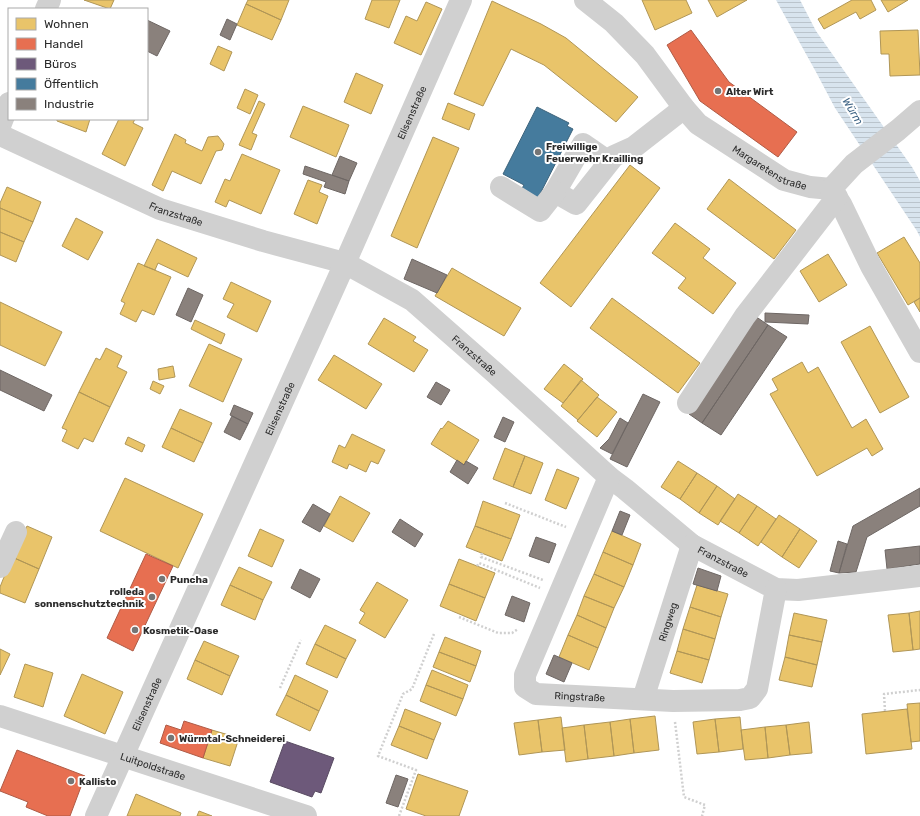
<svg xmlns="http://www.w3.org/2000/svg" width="920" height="816" font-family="Rubik,sans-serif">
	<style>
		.water { fill: url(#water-rules) }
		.homes { fill: #e9c46a; stroke: #b09657 }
		.shops { fill: #e76f51; stroke: #af5b46 }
		.offices { fill: #6d597a; stroke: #594b62 }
		.public { fill: #457b9d; stroke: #3d637b }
		.industry { fill: #8a817c; stroke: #6e6764 }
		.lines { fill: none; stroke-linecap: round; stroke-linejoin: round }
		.path { stroke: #d0d0d0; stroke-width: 2.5; stroke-dasharray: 2 2; stroke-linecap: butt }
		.minor { stroke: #d0d0d0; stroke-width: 22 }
		.poi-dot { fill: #757575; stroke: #fff; stroke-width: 1.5 }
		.labels { text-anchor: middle; stroke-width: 4; stroke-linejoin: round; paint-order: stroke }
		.poi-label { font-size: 10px; font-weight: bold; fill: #2b2b2b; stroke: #fff; text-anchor: start }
		.street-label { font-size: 10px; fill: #2b2b2b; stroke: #fff }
		.water-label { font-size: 11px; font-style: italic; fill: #416686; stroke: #fff }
	</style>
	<defs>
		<pattern id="water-rules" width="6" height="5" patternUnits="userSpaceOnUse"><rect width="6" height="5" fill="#d8e4ee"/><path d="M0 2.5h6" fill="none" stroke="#bac4cc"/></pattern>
	</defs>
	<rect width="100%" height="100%" fill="#fff"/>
	<!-- water -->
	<path class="water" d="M776 0H800L816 31 912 167 920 181V237L917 231 835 108 816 72Z"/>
	<!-- homes -->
	<path class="homes" d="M84 0H114L110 9Z
		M248 0H289L281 20 246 4Z
		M372 0H400L389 28 365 19Z
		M642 0H686L692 13 655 30Z
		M708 0H747L717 17Z
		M852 0H871L876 10 860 19 856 12 824 29 818 19Z
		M881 0H908L888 12Z
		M492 1 541 24 566 38 638 97 616 122 544 65 511 49 483 106 454 94Z
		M426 2 442 9 421 55 394 43 406 16 417 21Z
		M246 4 281 20 272 40 237 25Z
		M918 30 920 75 890 76 889 54H881L880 31Z
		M218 46 232 52 224 71 210 64Z
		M356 73 383 85 371 114 344 102Z
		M245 89 258 95 250 114 237 108Z
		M259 101 265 104 252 133 257 135 251 150 239 145Z
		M448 103 475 114 469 130 442 119Z
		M303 106 349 125 336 157 290 137Z
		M57 119H90L86 132 57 121Z
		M119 119H135L133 123 143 128 125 166 102 154Z
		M175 134 186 140 185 143 202 151 208 137 218 136 224 144 222 150 216 151 201 184 172 171 163 191 152 185Z
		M433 137 459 148 417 248 391 236Z
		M242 154 280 170 261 214 229 200 226 207 215 202 225 179 230 181Z
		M630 165 660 188 571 307 540 283Z
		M729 179 796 230 774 259 707 209Z
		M308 180 322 185 319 192 328 196 317 224 294 214Z
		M7 187 41 202 33 222 0 208V203Z
		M0 208 33 222 24 242 0 232Z
		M76 218 103 232 88 260 62 246Z
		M675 223 710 249 703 258 736 283 713 314 678 288 686 278 652 253Z
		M0 232 24 242 16 262 0 255Z
		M904 237 920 263V298L908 305 877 253Z
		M157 239 197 258 188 277 158 263 155 270 144 266Z
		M828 254 847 285 819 302 800 271Z
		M138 263 171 277 154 315 142 310 136 322 120 314 125 303 121 301Z
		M452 268 521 308 504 336 435 296Z
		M231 282 271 301 257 332 227 317 234 304 223 299Z
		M612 298 700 363 678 393 590 328Z
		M920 298V312L914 302Z
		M0 302 62 332 45 366 0 345Z
		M384 318 416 337 413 341 428 350 414 372 368 344Z
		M195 320 225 334 221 344 191 329Z
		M870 326 909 397 880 413 841 342Z
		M209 344 242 359 223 402 189 386Z
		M106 348 122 356 117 367 127 372 110 407 79 392 96 358 100 360Z
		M334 355 382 384 366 409 318 380Z
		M802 362 808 373 818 367 852 428 866 419 883 449 872 456 867 448 817 476 770 394 778 390 772 379Z
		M564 364 583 379 563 403 544 389Z
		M173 366 175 377 159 380 158 369Z
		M581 380 599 395 578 420 561 406Z
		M153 381 164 386 160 394 150 389Z
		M79 392 110 407 93 442 84 438 78 449 62 441 67 430 62 428Z
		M597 397 617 412 597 437 577 421Z
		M180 409 212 423 203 443 171 428Z
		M448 421 479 440 464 465 431 444 441 428 442 429Z
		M171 428 203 443 194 462 162 447Z
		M352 434 385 450 378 464 371 461 366 472 349 464 347 469 332 462 339 445 345 448Z
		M128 437 145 445 142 452 125 444Z
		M505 448 525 456 513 487 493 479Z
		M525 456 543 463 531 494 513 487Z
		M678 461 697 473 680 499 661 487Z
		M557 469 579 478 566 509 545 500Z
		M697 473 717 486 699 513 680 499Z
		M125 478 203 514 178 568 100 531Z
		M717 486 735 499 718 525 699 513Z
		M738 494 757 506 739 533 720 521Z
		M340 496 370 513 353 542 324 526Z
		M483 501 520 515 511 539 475 526Z
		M757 506 776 519 758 546 739 533Z
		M779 515 800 529 782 557 761 542Z
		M27 526 52 537 39 569 12 557Z
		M475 526 511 539 502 561 466 547Z
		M260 529 284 540 272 567 248 556Z
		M800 529 817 541 799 568 782 557Z
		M612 531 641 544 633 565 603 552Z
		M603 552 633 565 624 587 594 574Z
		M12 557 39 569 25 603 0 593V587Z
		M459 559 495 573 485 598 449 584Z
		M239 567 272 582 263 600 230 585Z
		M594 574 624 587 614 608 584 596Z
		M377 582 408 600 385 638 359 623 365 613 360 610Z
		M449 584 485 598 476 621 440 606Z
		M230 585 263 600 255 620 221 605Z
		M697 585 728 594 721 617 690 607Z
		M584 596 614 608 606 628 577 615Z
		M690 607 721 617 715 639 683 629Z
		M920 611V649L913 650 909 613Z
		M794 613 827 620 822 642 789 635Z
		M909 613 913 650 893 652 888 615Z
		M577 615 606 628 598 648 568 635Z
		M325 625 356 640 346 659 315 644Z
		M683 629 715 639 709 660 677 651Z
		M568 635 598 648 589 670 559 657Z
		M789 635 822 642 817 665 785 657Z
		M445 637 481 651 476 666 439 652Z
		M204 641 239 656 230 676 195 660Z
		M315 644 346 659 337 678 306 664Z
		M0 649 10 654 0 675Z
		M677 651 709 660 702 683 670 673Z
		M439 652 476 666 470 682 433 667Z
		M785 657 817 665 812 687 779 680Z
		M195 660 230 676 222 695 187 679Z
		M25 664 53 673 43 707 14 697Z
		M432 670 468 685 463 699 426 685Z
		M82 674 123 692 105 734 64 716Z
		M295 675 328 691 319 711 286 695Z
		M426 685 463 699 456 716 420 701Z
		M286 695 319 711 310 731 276 715Z
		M920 703V741L911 742 907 704Z
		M405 709 441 723 434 740 399 726Z
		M907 709 912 749 866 754 862 714Z
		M655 716 659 750 634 753 630 719Z
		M561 717 565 750 542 752 538 720Z
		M740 717 743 749 719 752 715 719Z
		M630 719 634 753 614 756 610 722Z
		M715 719 719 752 697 754 693 722Z
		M538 720 542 752 519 755 514 723Z
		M610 722 614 756 588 759 584 725Z
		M809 722 812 753 790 755 786 725Z
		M584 725 588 759 566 762 562 728Z
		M786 725 790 755 768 758 765 727Z
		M399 726 434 740 427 759 391 745Z
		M765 727 768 758 745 760 741 730Z
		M212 730 239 738 230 766 203 758Z
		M418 774 468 791 459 816H426L406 809Z
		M136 794 181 813 180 816H127Z
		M199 811 212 816H197Z"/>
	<!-- shops -->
	<path class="shops" d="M691 30 729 82 797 132 778 157 700 101 667 45Z
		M146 554 173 566 133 651 107 638Z
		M184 721 212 730 203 758 160 743 166 725 181 730Z
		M17 750 85 776 70 816H48L26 807 28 802 0 791Z"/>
	<!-- offices -->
	<path class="offices" d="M285 741 334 758 321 793 315 791 312 797 270 782Z"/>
	<!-- public -->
	<path class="public" d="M537 107 569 123 567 126 573 129 538 198 521 190 524 185 503 174Z"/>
	<!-- industry -->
	<path class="industry" d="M227 19 237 24 230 40 220 35Z
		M147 20 170 31 157 56 147 51Z
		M340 156 357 163 349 181 332 175Z
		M305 166 349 181 345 194 324 187 326 182 303 174Z
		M412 259 447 275 437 293 404 279Z
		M188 288 203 295 191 322 176 315Z
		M765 313 809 315 808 324 765 322Z
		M755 316 768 325 702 423 689 414Z
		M768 325 787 337 721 435 702 423Z
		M0 370 52 395 44 411 0 390Z
		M436 382 450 390 441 405 427 397Z
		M643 394 660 402 627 467 610 459Z
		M234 405 253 413 248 424 230 415Z
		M232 416 248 424 240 440 224 432Z
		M503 417 514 422 505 442 494 437Z
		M620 418 628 423 612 454 600 448 609 439Z
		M457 460 464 465 466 461 478 468 468 484 450 472Z
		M920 488V506L867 537 856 572 839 573 853 526Z
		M313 504 330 514 320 532 302 522Z
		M620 511 630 515 622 535 612 531Z
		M400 519 423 534 415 547 392 532Z
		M536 537 556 544 549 563 529 556Z
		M838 541 847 544 839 573 830 571Z
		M920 546V564L887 569 885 550Z
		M698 568 721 576 717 591 693 584Z
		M300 569 320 579 310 598 291 588Z
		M512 596 530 603 524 622 505 615Z
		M554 655 572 663 564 682 546 674Z
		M396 775 408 779 398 807 386 803Z"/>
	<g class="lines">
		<!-- path -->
		<path class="path" d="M505 503 566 527
			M482 553 481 557 543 580
			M477 566 479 563 540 588
			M459 617 498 633H512L518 629
			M280 688 301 640
			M885 711 884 694 920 690
			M675 722 684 797 705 805 702 816
			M399 816 416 770 378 756 403 694 412 689 434 634"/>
		<!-- minor -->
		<g class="minor">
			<path id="s1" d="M585 0 614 23 645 55 684 108 698 124 784 180 810 187 831 189 841 204 871 266 920 352"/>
			<path d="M46 9 50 0"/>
			<path d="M0 126 9 103"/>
			<path id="s2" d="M0 135 160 209 263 241 345 263 412 300 495 373 609 477 625 489 692 545 776 589 798 590 920 576"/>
			<path d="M609 162 583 144 555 192 576 204 614 156 634 147 684 108"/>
			<path d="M501 187 540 211 555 192"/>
			<path d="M831 189 854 164 898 130 920 111"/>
			<path d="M688 403 745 316 837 197"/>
			<path id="s3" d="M609 477 525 675V687L536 694 673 701 740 700 750 698 757 689 776 589"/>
			<path d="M0 567 16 532"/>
			<path id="s4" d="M643 699 692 545"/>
			<path id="s5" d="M0 716 306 816"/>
			<path id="s6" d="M96 816 345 263 461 0"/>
		</g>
	</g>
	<!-- markers -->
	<g class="poi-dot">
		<circle cx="718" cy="91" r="4"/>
		<circle cx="538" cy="152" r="4"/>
		<circle cx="162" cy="579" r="4"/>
		<circle cx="152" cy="597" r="4"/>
		<circle cx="135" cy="630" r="4"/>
		<circle cx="171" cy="738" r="4"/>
		<circle cx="71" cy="781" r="4"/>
	</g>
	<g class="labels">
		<!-- poi labels -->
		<g class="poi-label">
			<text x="726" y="95">Alter Wirt</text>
			<text x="546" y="150">Freiwillige<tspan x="546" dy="12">Feuerwehr Krailling</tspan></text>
			<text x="170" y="583">Puncha</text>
			<text x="144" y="595" text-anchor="end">rolleda<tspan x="144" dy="12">sonnenschutztechnik</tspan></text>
			<text x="143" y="634">Kosmetik-Oase</text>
			<text x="179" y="742">Würmtal-Schneiderei</text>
			<text x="79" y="785">Kallisto</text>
		</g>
		<!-- street labels -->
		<g class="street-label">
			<text dy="4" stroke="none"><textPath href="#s6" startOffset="771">Elisenstraße</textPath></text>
			<text dy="4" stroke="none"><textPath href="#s1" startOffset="253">Margaretenstraße</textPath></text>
			<text dy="4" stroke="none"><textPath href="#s2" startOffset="193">Franzstraße</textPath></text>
			<text dy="4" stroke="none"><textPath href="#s2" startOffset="529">Franzstraße</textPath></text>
			<text dy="4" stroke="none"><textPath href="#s6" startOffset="447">Elisenstraße</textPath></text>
			<text dy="4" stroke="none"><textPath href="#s2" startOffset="853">Franzstraße</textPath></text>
			<text dy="4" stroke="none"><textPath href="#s4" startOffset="81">Ringweg</textPath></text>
			<text dy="4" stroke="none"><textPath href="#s3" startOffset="284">Ringstraße</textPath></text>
			<text dy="4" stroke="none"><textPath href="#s6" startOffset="123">Elisenstraße</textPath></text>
			<text dy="4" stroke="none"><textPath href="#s5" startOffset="161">Luitpoldstraße</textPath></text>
		</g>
		<!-- water labels -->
		<g class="water-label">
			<text transform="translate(853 111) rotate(59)" y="4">Würm</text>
		</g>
	</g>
	<!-- legend -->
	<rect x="8" y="8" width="140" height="112" fill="#ffffff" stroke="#aaaaaa"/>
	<rect x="16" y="18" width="20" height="12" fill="#e9c46a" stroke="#aaaaaa"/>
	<text x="44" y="28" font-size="12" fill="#2b2b2b">Wohnen</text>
	<rect x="16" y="38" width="20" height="12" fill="#e76f51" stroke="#aaaaaa"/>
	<text x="44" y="48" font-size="12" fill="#2b2b2b">Handel</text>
	<rect x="16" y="58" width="20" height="12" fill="#6d597a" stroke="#aaaaaa"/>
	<text x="44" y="68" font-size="12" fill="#2b2b2b">Büros</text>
	<rect x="16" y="78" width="20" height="12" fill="#457b9d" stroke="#aaaaaa"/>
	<text x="44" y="88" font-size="12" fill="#2b2b2b">Öffentlich</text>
	<rect x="16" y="98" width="20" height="12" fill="#8a817c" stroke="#aaaaaa"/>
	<text x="44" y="108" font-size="12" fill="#2b2b2b">Industrie</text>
</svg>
